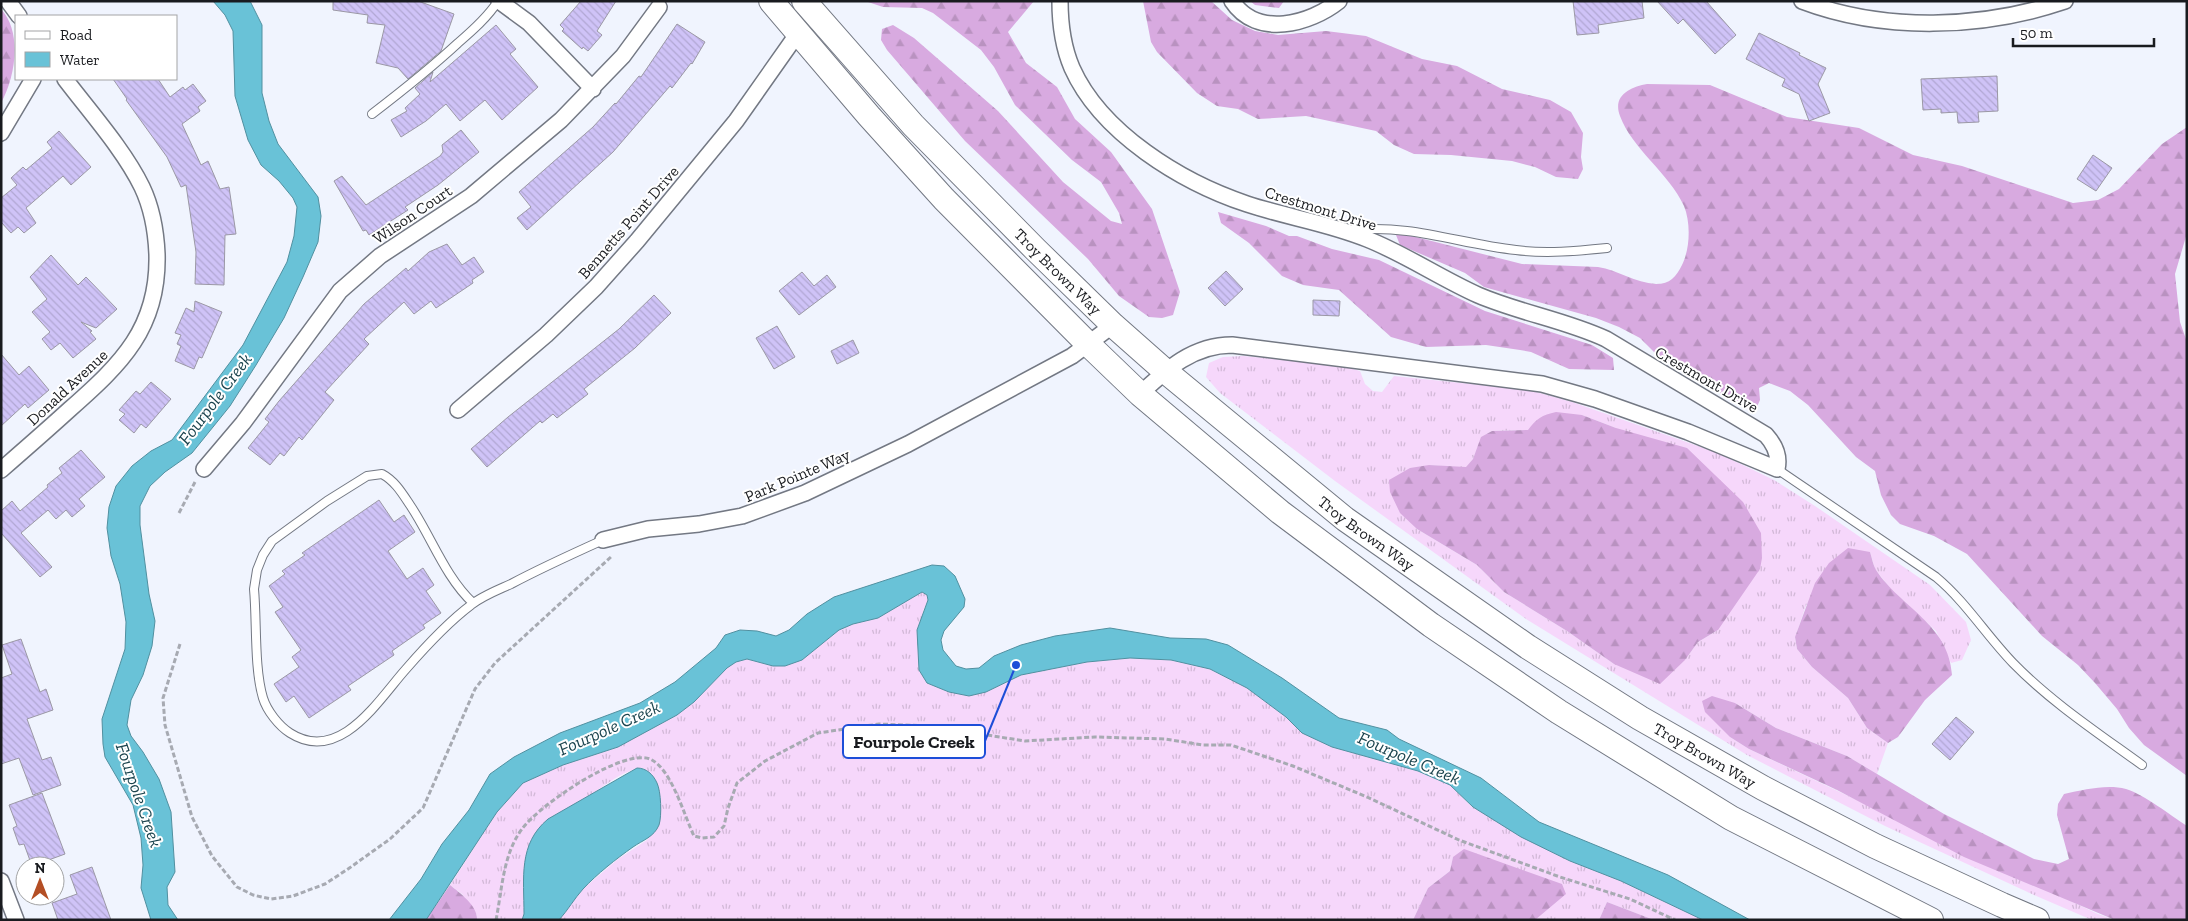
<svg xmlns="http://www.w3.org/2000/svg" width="2188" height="921" font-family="'Zilla Slab',serif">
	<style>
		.grass { fill: url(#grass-tufts); fill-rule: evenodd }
		.forest { fill: url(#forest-firs) }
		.water { fill: #69c2d7; stroke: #5190a0 }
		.building { fill: url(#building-back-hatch); stroke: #9b98a5 }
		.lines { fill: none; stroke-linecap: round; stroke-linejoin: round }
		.service-casing { stroke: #737883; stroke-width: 10 }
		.minor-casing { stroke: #737883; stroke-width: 18 }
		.primary-casing { stroke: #737883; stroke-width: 26 }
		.path { stroke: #a7aab2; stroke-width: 3; stroke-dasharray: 5 2.5; stroke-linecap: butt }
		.service { stroke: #fff; stroke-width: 8 }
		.minor { stroke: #fff; stroke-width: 15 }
		.primary { stroke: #fff; stroke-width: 24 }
		.labels { text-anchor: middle; stroke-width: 4; stroke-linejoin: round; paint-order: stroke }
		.street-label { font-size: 16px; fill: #191b1f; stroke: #fff }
		.water-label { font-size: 18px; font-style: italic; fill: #1b444e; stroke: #fff }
		.leader { fill: none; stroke: #1d4ed8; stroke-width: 2 }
		.callout-dot { fill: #1d4ed8; stroke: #fff; stroke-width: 2 }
		.callout { fill: #fff; stroke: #1d4ed8; stroke-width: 2 }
		.callout-label { font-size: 18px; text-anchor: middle; font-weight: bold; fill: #191b1f }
	</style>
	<defs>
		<pattern id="grass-tufts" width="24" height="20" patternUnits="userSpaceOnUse" patternTransform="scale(1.25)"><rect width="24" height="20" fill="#f6d7fb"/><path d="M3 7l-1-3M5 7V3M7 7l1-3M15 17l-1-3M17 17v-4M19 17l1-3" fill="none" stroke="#d2b8d7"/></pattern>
		<pattern id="forest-firs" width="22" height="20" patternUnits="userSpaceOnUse" patternTransform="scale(1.25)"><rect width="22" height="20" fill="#d8aae0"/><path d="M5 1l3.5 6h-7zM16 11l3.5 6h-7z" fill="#b992c0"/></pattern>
		<pattern id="building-back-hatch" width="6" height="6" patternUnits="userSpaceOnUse" patternTransform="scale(1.25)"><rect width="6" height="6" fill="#cfc3f7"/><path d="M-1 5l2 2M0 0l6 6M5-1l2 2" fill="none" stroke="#b1a7d3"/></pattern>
	</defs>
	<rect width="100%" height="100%" fill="#f0f4fe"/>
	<!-- grass -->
	<path class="grass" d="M1243 356 1340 365 1360 371 1365 384 1373 391 1382 392 1394 376 1529 390 1572 402 1718 453 1774 480 1815 506 1930 585 1966 622 1971 640 1962 660 1951 663 1936 631 1890 588 1875 569 1870 552 1806 605 1795 638 1797 649 1812 667 1848 698 1867 728 1888 743 1877 774 1847 756 1776 728 1735 703 1730 737 1749 749 2098 914 2115 920H2092L2034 895 1885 826 1747 755 1526 619 1335 481 1220 393 1206 377 1209 363 1223 357ZM1582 415 1616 428 1718 630 1698 642 1685 660 1614 664 1567 631 1504 592 1477 565 1417 529 1429 465 1466 468 1473 459 1482 437 1492 431 1528 430Z
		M922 592 927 595 928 600 923 611 919 670 927 683 949 692H986L1021 675 1087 662 1130 658 1171 660 1210 669 1247 688 1286 717 1302 733 1332 747 1418 771 1450 785 1472 807 1570 861 1621 881 1703 920H1654L1607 902 1599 920H1535L1543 911 1453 857 1450 871 1428 888 1413 920H559L584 888 618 859 647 840 659 824 658 784 643 768C624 768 597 792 580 802 570 808 559 813 548 819L522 920H477V915L462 894 450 885 497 812 523 783 563 765 618 747 677 715 694 702 727 668 736 662 747 659 773 666H785L802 660 839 630 853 624 878 618Z"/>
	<!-- forest -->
	<path class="forest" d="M865 1H1034L1008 32 1026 63 1057 87 1075 119 1111 152 1152 209 1180 292 1173 315 1162 318 1149 317 1119 296 1088 259 965 141 887 50 881 40 882 29 893 25 914 38 998 111 1063 182 1111 221 1122 224 1119 213 1101 182 1072 160 1015 105 994 67 981 50 933 13 922 8 883 7Z
		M1143 1H1211L1232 20 1255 31 1278 35 1326 31 1366 36 1422 59 1457 66 1502 89 1550 100 1571 112 1583 133 1581 157 1583 169 1578 179 1556 177 1535 167 1512 161 1451 155 1414 154 1394 145 1376 131 1306 116 1258 119 1238 109 1217 106 1197 93 1157 52 1151 42Z
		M1250 1H1284L1279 8 1255 5Z
		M1 9C23 33 15 78 1 103Z
		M1647 84 1710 85 1787 117 1859 128 1913 155 1962 166 2073 203 2098 200 2119 189 2162 144 2187 127V233L2175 274 2180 322 2187 342V776L2144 745 2129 728 2117 709 2095 683 2078 665 2042 636 1967 554 1934 536 1900 524 1891 515 1881 495 1875 471 1856 457 1808 405 1790 391 1769 383 1759 388 1760 400 1755 411 1749 409 1677 369 1657 355 1640 338 1619 327 1596 318 1484 287 1465 273 1400 245 1396 235H1408L1522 264 1598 267C1618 270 1635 283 1656 284 1670 284 1676 277 1682 265 1690 249 1691 223 1684 206 1669 173 1632 149 1620 116 1612 95 1631 87 1647 84Z
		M1218 212 1266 226 1289 236H1297L1332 249 1379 260 1485 311 1592 345 1613 358 1614 370 1569 369 1531 352 1520 350 1486 345 1426 347 1391 337 1339 290 1303 285 1282 276 1249 243 1221 223Z
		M1556 412 1582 415 1616 428 1687 448 1743 502 1761 533 1762 558 1760 569 1718 630 1698 642 1685 660 1660 684 1614 664 1567 631 1504 592 1477 565 1417 529 1400 513 1390 492 1389 480 1410 468 1429 465 1466 467 1473 459 1481 437 1492 431 1528 430C1536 419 1542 415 1556 412Z
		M1848 548 1870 552C1872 558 1873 565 1876 570 1901 608 1949 624 1952 675L1925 700 1898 737 1888 743 1867 728 1848 698 1812 667 1797 649 1795 637 1815 583 1829 563Z
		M1712 696 1735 703 1776 728 1847 756 1944 814 2034 859 2058 864 2069 859 2057 815 2058 804 2064 794C2084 790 2106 784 2126 789 2145 795 2170 815 2187 826V920H2115L1964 857 1837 790 1749 749 1730 737 1705 712 1702 701Z
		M1464 849 1562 884 1566 894 1535 920H1413L1428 888 1450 871 1453 857Z
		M450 885C460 893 478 906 477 920H426Z
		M1607 902 1654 920H1599Z"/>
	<!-- water -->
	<path class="water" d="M213 1H250L262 25V93L269 121 278 144 318 197 321 216 318 242 303 277 284 318 256 365 230 406 192 453 165 472 150 486 140 506V525L149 594 155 621 152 646 143 675 131 700 127 725 131 736 143 752 159 779 171 812 175 872 167 887 168 905 178 920H151L141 888 143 865 141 838 133 805 105 757 103 744 102 719 125 649 126 622 120 584 111 556 107 528 109 507 116 486 132 466 151 451 172 440 243 345 287 262 294 236 297 207 293 198 279 181 261 165 248 140 235 96 233 31 225 15Z
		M932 565 944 566 955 576 965 599 964 607 944 631 941 640 943 650 956 666 966 669 979 668 994 656 1021 645 1055 636 1110 628 1170 638 1206 639 1228 645 1282 678 1339 718 1387 730 1399 739 1481 778 1539 822 1668 875 1750 920H1703L1621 881 1570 861 1521 837 1473 807 1450 785 1418 771 1332 747 1302 733 1286 717 1247 688 1210 669 1171 660 1130 658 1087 662 1021 675 986 692 969 696 949 692 927 683 919 670 917 630 928 600 927 595 922 592 878 618 853 624 839 630 802 660 785 666H773L747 659 736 662 727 668 694 702 677 715 618 747 563 765 523 783 497 812 426 920H389L421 879 442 844 469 810 490 774 514 757 560 733 640 703 675 682 716 648 725 635 740 630 757 631 776 636 789 630 807 614 834 597Z
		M637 768C646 768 653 774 657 783 661 791 662 816 659 825 654 837 643 840 633 847 616 859 597 874 583 889 574 899 568 910 559 920H522L524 914C524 878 518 844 548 819Z"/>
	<!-- building -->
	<path class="building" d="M333 1H418L454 14 441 51 408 79 398 68 376 63 385 25 367 23 368 15 333 10Z
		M581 1H616L597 31 602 35 588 51 583 47 582 49 562 31 564 29 560 25Z
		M1573 1H1642L1644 18 1598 25 1599 33 1577 35Z
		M1657 1H1706L1736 35 1715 54 1683 19 1678 24Z
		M677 24 705 42 692 64 691 63 672 88 670 86 613 152 527 230 517 218 531 207 519 192 593 127 615 103 616 104 639 76 641 77Z
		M496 25 516 49 510 54 538 87 502 120 485 100 460 121 446 104 426 121 401 137 391 120 407 111 405 108 420 94 415 88 433 72 430 82Z
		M1759 33 1800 53 1799 55 1826 68 1818 84 1830 113 1809 121 1799 94 1782 86 1785 79 1746 59Z
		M1997 76 1998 111 1978 112 1979 122 1958 123 1957 112 1941 113V109L1923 110 1921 79Z
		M113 79H158L170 97 183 87 185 90 193 84 206 101 198 107 200 111 182 124 201 165 208 161 220 189 229 187 236 234 225 235 224 285 195 284 196 252 186 185 181 187 167 157 126 100 127 99Z
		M461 130 479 152 438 185 405 207 408 210 369 235 366 230 363 231 334 181 342 176 366 205 440 156 443 152 442 145Z
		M59 131 91 167 71 185 63 176 26 208 36 223 24 233 18 227 11 233 1 222V198L17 185 11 178 23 167 26 170 52 148 47 142Z
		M2093 155 2112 168 2096 191 2077 179Z
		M447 244 462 265 474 257 484 272 472 280 473 283 436 308 431 301 414 314 404 302 364 339 369 344 325 392 334 400 302 440 299 437 284 456 280 453 270 465 248 448 269 422 265 419 279 401 364 304 406 268 408 271 429 252Z
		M51 255 78 285 86 277 117 309 96 328 81 322 92 331 90 332 96 339 73 358 60 343 51 350 42 339 50 332 32 312 47 299 30 277Z
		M1226 271 1243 289 1225 306 1208 288Z
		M802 272 814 286 827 275 836 287 799 315 779 291Z
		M654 295 671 313 635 348 584 389 588 394 557 418 553 414 542 423 540 421 487 467 471 449 508 417 619 329Z
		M1313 300 1340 301 1339 316 1313 315Z
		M195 301 222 312 202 358 199 357 194 369 175 361 181 346 177 344 181 335 175 333 186 308 194 312Z
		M777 326 795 357 774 369 756 338Z
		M853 340 859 353 837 364 831 351Z
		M1 354 19 375 29 366 49 390 28 408 25 404 1 426Z
		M151 382 171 399 146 428 141 424 134 433 119 420 125 414 119 410 136 391 140 394Z
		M81 450 105 477 79 499 85 506 72 517 66 510 56 519 48 510 21 533 52 567 40 577 1 533V511L12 501 20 511 48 487 47 485 62 473 59 468Z
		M379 500 394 522 404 515 415 532 388 551 407 579 423 568 434 585 426 591 441 613 423 625 425 628 392 651 394 655 348 686 351 690 309 718 294 696 286 702 274 684 299 667 292 657 301 650 275 612 283 607 269 586 285 574 282 571 305 555 302 553Z
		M21 639 40 692 46 689 53 710 27 719 42 760 51 757 61 785 33 795 19 758 1 764V678L12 674 2 645Z
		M1956 717 1974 732 1950 760 1932 744Z
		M42 793 65 854 32 866 24 844 19 845 13 828 17 826 9 805Z
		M92 867 111 920H58L52 903 77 894 70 875Z"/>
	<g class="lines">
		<!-- service casing -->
		<g class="service-casing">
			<path id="service" d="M372 114C402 91 431 68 458 43 472 31 488 17 498 1
				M1354 230C1411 224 1460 244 1516 250 1546 254 1577 251 1607 248
				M1777 469 1936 577C1966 602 1986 635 2013 663 2051 702 2098 733 2142 765
				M473 603C445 577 431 536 410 505 402 493 395 481 382 474L367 476 327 501 272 541 263 555 257 570 254 589C257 621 254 668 263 698 267 711 279 726 290 733 340 765 379 699 406 669 426 646 447 623 471 605 482 596 498 590 511 584 541 568 572 554 603 540"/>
		</g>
		<!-- minor casing -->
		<g class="minor-casing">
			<path id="minor" d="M8 1 19 16
				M499 1 529 23 593 89
				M1060 1C1060 24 1063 47 1072 68 1101 133 1181 182 1247 204 1286 217 1328 223 1367 239 1405 254 1440 278 1478 295 1520 313 1565 320 1606 339L1766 435C1775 445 1780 456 1777 469L1688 432 1595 399 1542 384 1232 345C1193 345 1167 369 1140 394
				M1232 1C1257 39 1310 24 1339 1
				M1802 1C1884 32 1982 29 2065 1
				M1 133 33 79
				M458 410 546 335 596 287 637 241 736 121 798 33
				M204 469 243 423 340 291 380 256 471 196 561 120 623 56 659 7
				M1 470C24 450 47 430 70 409 121 364 159 328 157 254 156 231 152 208 142 187 124 150 90 112 65 79
				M603 540 648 529 699 524 742 516 805 493 908 444 1072 356 1113 325
				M1 881 16 920"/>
		</g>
		<!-- primary casing -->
		<g class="primary-casing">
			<g id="primary">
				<path d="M771 1 869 116 944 199 1089 345 1140 394 1280 512 1431 625 1559 712 1731 818 1931 920"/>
				<path id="s1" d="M804 1 913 125 1035 249 1113 325 1165 371 1345 519 1528 647 1640 718 1763 788 1875 846 2002 905 2037 920"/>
			</g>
		</g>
		<!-- path -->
		<path class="path" d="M179 513 195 482
			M180 644 163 698 165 725 192 817 212 856 237 887 253 895 271 899 293 896 325 884 348 869 390 839 423 808 475 689 495 663 612 556
			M496 920C502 890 503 854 522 829 538 806 626 745 652 760 672 771 684 815 694 836L702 838 714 837 724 826 728 808 737 783 765 761 818 733 879 724 930 726 1025 741 1095 737 1165 739 1203 745H1231L1293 766 1367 797 1459 840 1560 877 1630 899 1675 920"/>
		<!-- service -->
		<use href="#service" class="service"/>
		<!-- minor -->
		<use href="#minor" class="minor"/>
		<!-- primary -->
		<use href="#primary" class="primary"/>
	</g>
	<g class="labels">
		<!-- street labels -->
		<g class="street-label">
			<text transform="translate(1321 208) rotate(17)" y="6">Crestmont Drive</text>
			<text transform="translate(412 214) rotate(-34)" y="6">Wilson Court</text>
			<text transform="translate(628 222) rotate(-49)" y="6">Bennetts Point Drive</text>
			<text dy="6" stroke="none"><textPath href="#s1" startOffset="371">Troy Brown Way</textPath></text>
			<text transform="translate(1707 379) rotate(30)" y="6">Crestmont Drive</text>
			<text transform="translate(67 387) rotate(-43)" y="6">Donald Avenue</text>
			<text transform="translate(797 475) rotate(-23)" y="6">Park Pointe Way</text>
			<text dy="6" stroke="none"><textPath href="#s1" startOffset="776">Troy Brown Way</textPath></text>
			<text dy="6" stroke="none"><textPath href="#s1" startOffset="1181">Troy Brown Way</textPath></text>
		</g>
		<!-- water labels -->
		<g class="water-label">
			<text transform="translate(215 399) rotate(-53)" y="6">Fourpole Creek</text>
			<text transform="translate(609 728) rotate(-24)" y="6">Fourpole Creek</text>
			<text transform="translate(1409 758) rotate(23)" y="6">Fourpole Creek</text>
			<text transform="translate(139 795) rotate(71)" y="6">Fourpole Creek</text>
		</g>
	</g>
	<!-- callouts -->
	<path class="leader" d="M1016 665L985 741"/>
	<circle class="callout-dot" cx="1016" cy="665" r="5"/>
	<rect class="callout" x="843" y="725" width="142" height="33" rx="5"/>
	<g class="callout-label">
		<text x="914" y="748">Fourpole Creek</text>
	</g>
	<!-- border -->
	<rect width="2188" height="921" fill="none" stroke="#191b1f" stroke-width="5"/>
	<!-- legend -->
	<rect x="15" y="15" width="162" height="65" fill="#ffffff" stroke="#a3a4a5"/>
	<rect x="25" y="31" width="25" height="8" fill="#ffffff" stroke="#a3a4a5"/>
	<text x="60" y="40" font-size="15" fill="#191b1f">Road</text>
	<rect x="25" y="52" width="25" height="15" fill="#69c2d7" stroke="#a3a4a5"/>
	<text x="60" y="65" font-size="15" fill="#191b1f">Water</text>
	<!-- north arrow -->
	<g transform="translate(40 881)"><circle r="24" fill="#ffffff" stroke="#a3a4a5"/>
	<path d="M0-4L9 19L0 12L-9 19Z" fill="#b44e24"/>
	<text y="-8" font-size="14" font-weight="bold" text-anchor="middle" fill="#191b1f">N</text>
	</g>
	<!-- scale -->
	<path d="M2013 38v8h141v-8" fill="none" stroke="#191b1f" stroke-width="2.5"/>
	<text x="2020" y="38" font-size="15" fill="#191b1f" stroke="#ffffff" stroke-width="4" paint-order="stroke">50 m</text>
</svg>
